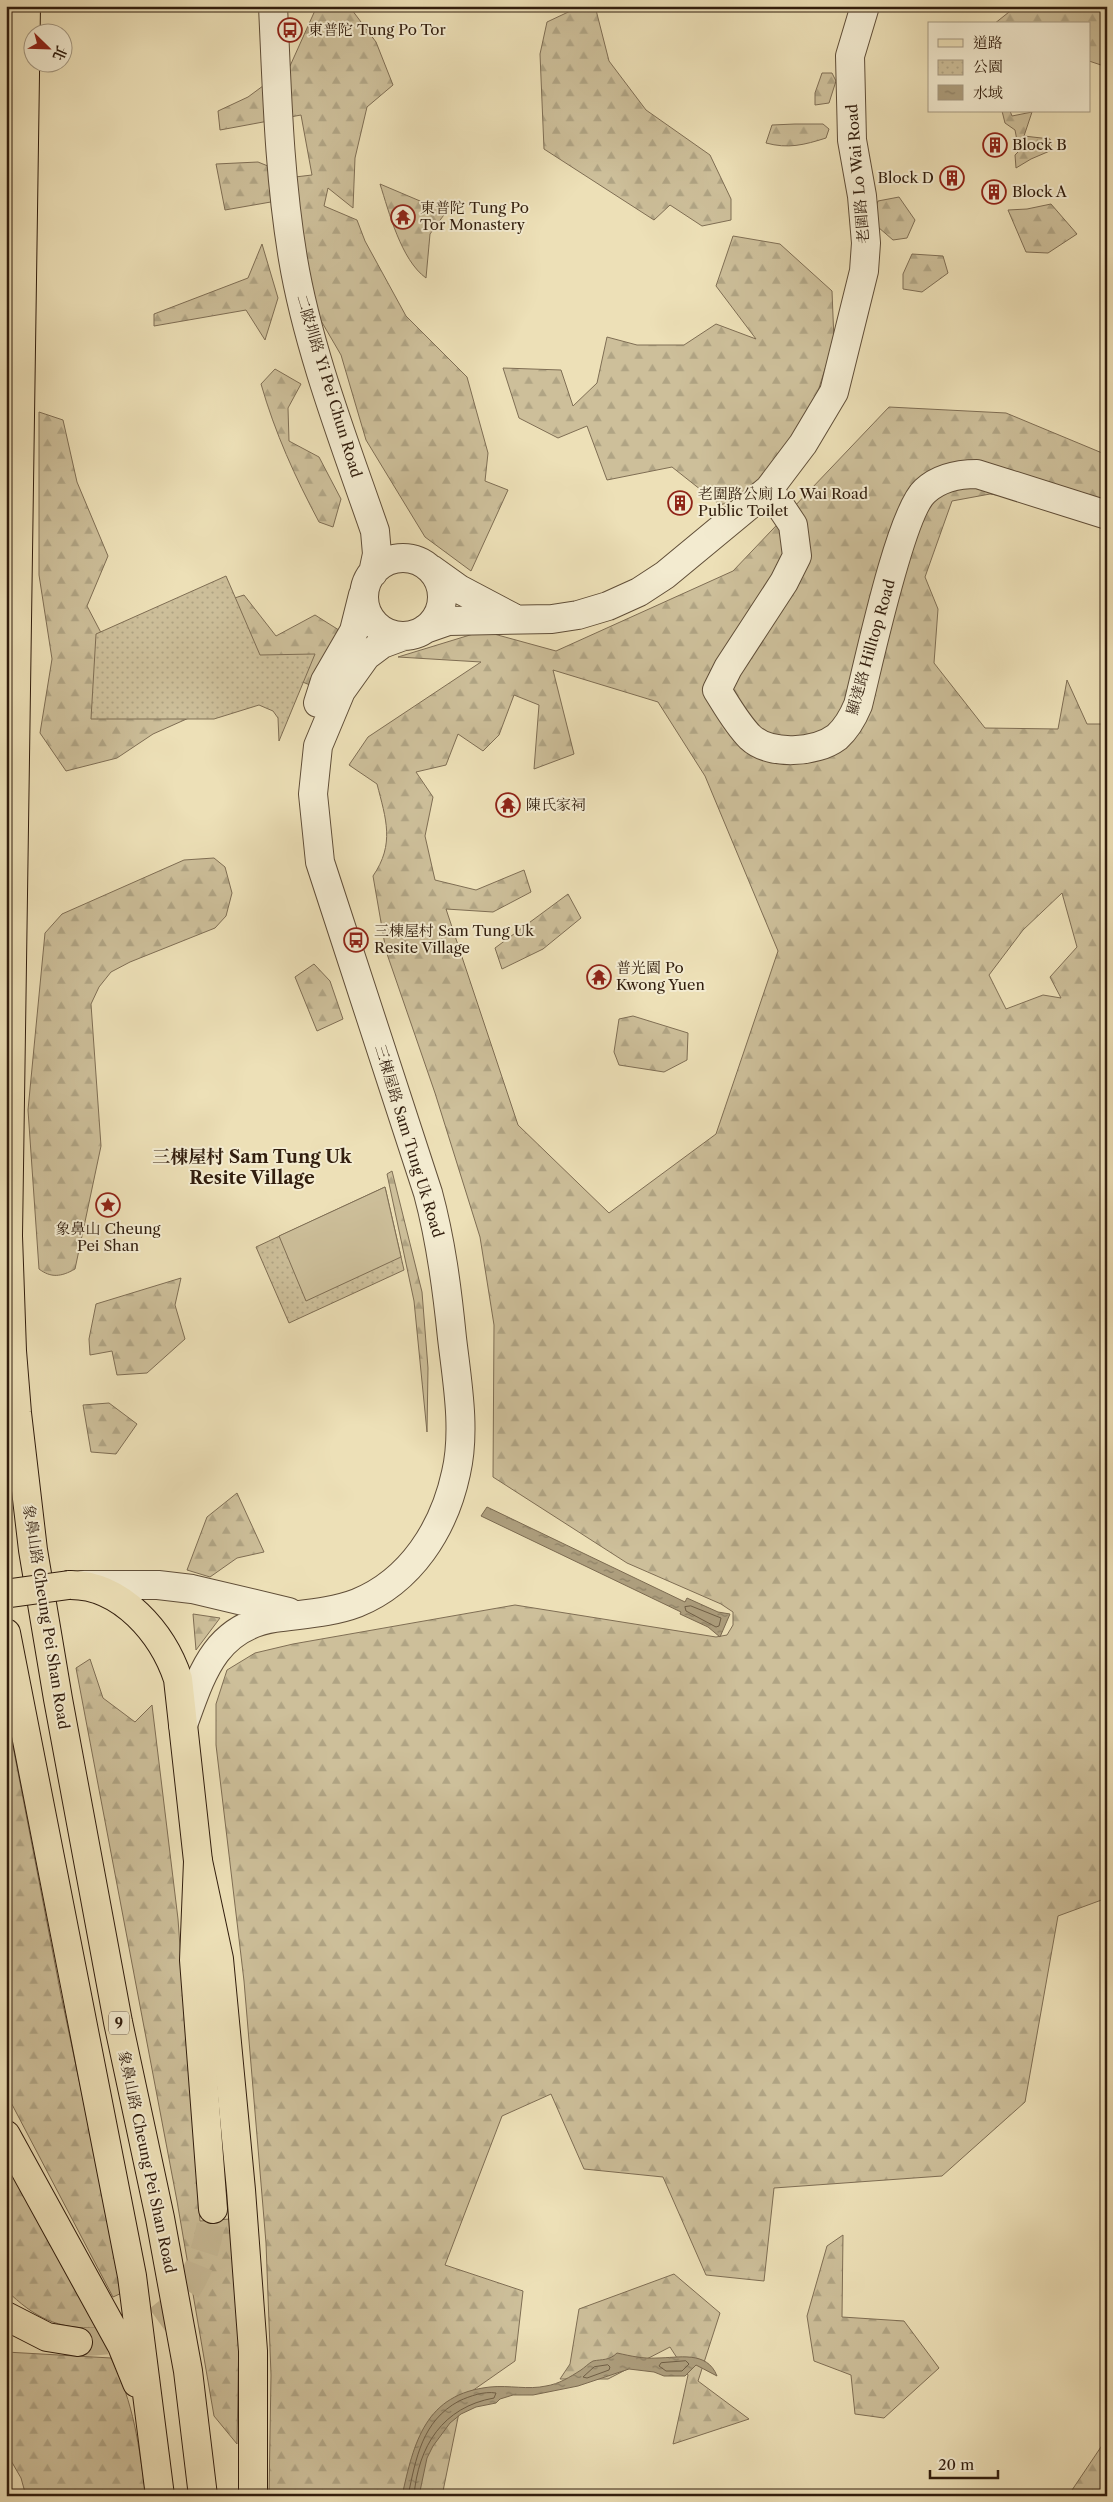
<svg xmlns="http://www.w3.org/2000/svg" width="1113" height="2502" font-family="'Libre Caslon Text','Noto Serif TC',serif">
	<style>
		.forest { fill: url(#forest-firs); stroke: #7f6e54; fill-rule: evenodd }
		.park { fill: url(#park-dots); stroke: #7f6e54 }
		.pitch { fill: #cdbf9a; stroke: #7f6e54 }
		.water { fill: url(#water-ripples); stroke: #7b6a50 }
		.lines { fill: none; stroke-linecap: round; stroke-linejoin: round }
		.shore { stroke: #6f5e45; stroke-width: 1 }
		.major-tunnel { stroke: #c7b995; stroke-width: 28; stroke-dasharray: 28 14; stroke-linecap: butt }
		.minor-casing { stroke: #604e38; stroke-width: 30 }
		.major-casing { stroke: #311d0d; stroke-width: 30 }
		.highway-casing { stroke: #311d0d; stroke-width: 30 }
		.minor { stroke: #f3ebd0; stroke-width: 28 }
		.major { stroke: #ede0b7; stroke-width: 28 }
		.highway { stroke: #ede0b7; stroke-width: 28 }
		.major-bridge-casing { stroke: #311d0d; stroke-width: 30; stroke-linecap: butt }
		.major-bridge { stroke: #ede0b7; stroke-width: 28 }
		.labels { text-anchor: middle; stroke-width: 4; stroke-linejoin: round; paint-order: stroke }
		.shield { fill: #f3ebd0; stroke: #6b5b48; stroke-width: 1 }
		.shield-label { font-size: 14px; font-weight: bold; fill: #311d0d }
		.poi-label { font-size: 15px; fill: #311d0d; stroke: #f3ebd0; text-anchor: start }
		.street-label { font-size: 15px; fill: #311d0d; stroke: #f3ebd0 }
		.quarter-label { font-size: 18px; font-weight: bold; fill: #311d0d; stroke: #f3ebd0 }
	</style>
	<defs>
		<pattern id="forest-firs" width="22" height="20" patternUnits="userSpaceOnUse" patternTransform="scale(1.25)"><rect width="22" height="20" fill="#cdbf9a"/><path d="M5 1l3.5 6h-7zM16 11l3.5 6h-7z" fill="#b0a484"/></pattern>
		<pattern id="park-dots" width="8" height="8" patternUnits="userSpaceOnUse" patternTransform="scale(1.25)"><rect width="8" height="8" fill="#cdbf9a"/><path d="M2 2h.1M6 6h.1" fill="none" stroke="#b0a484" stroke-width="1.8" stroke-linecap="round"/></pattern>
		<pattern id="water-ripples" width="26" height="14" patternUnits="userSpaceOnUse" patternTransform="scale(1.25)"><rect width="26" height="14" fill="#ad9e7d"/><path d="M2 4q2-2 4 0t4 0M15 11q2-2 4 0t4 0" fill="none" stroke="#8d8065"/></pattern>
	</defs>
	<rect width="100%" height="100%" fill="#ede0b7"/>
	<filter id="stains"><feTurbulence type="fractalNoise" baseFrequency=".004" numOctaves="4"/><feColorMatrix values="0 0 0 0 .2 0 0 0 0 .09 0 0 0 0 .02 0 0 0 .5 -.17"/></filter>
	<radialGradient id="worn" r=".72"><stop offset=".6" stop-color="#630" stop-opacity="0"/><stop offset="1" stop-color="#630" stop-opacity=".3"/></radialGradient>
	<!-- forest -->
	<path class="forest" d="M317 6H349L376 42 393 85 367 107 355 158 353 208 328 188 324 206 357 220 365 241 406 316 467 377 488 453 485 481 508 490 471 571 425 537 366 440 341 355 313 307 288 199 225 210 216 164 258 162 295 177 312 175 301 115 220 130 218 111 248 97 290 66Z
		M581 6H595L609 61 646 110 710 155 731 199V220L702 226 670 205 654 220 544 149 540 54 547 22Z
		M1012 6H1107V67L1089 61V24H994L1014 8Z
		M822 73H832L836 81 829 103 815 105V93Z
		M1002 111H1010L1012 116 1032 112 1024 136 1050 139 1052 150 1031 159 1016 168 1015 155 1019 151 1015 130 1005 123Z
		M795 124H823L829 129 826 138C804 145 788 149 766 143L772 125Z
		M380 184 446 212 430 234 426 278C401 260 389 212 380 184Z
		M899 197 915 220 907 238 893 240 871 221 878 201Z
		M1051 204 1077 234 1048 253 1026 252 1008 210 1027 209Z
		M733 236 780 244 832 291 834 341 788 485 720 505 672 467 607 480 587 426 558 438 519 418 503 368 561 370 573 406 597 383 607 337 637 345H684L716 324 756 339 716 286Z
		M262 244 278 298 265 340 246 310 154 326V314L248 278Z
		M912 254 943 256 948 273 922 292 903 289V274Z
		M275 369 301 384 288 408 289 441 319 457 341 499 333 527 319 522C295 477 275 433 261 384Z
		M889 407 1006 413 1107 455V512L990 494 952 501 925 577 938 609 934 663 985 728 1058 729 1067 680 1087 724H1107V1898L1058 1916 1025 2102 942 2176 774 2188 764 2281 706 2275 663 2177 584 2169 551 2094 502 2116 445 2265 523 2291 515 2361 462 2398 442 2496H269L271 2375 266 2243 244 1981 216 1745V1704L227 1670 255 1653 293 1644 515 1605 716 1637 727 1635 733 1625V1612L721 1604 627 1563 493 1477 494 1325 480 1237 435 1093 386 951 373 876C395 844 386 819 377 784L349 765 368 737 481 662 398 657 483 631 556 651 733 571ZM553 670 658 702 705 776 778 951 716 1134 609 1213 518 1125 446 909 493 912 531 892 524 870 476 890 435 880 425 836 433 797 416 772 446 765 458 734 483 751 499 735 514 695 539 705 534 769 574 754ZM1062 893 1077 947 1050 977 1061 998 1043 995 1006 1009 989 975 1023 930Z
		M39 412 63 420 77 482 108 556 87 606 109 648 188 613 244 595 276 636 315 615 342 632 310 685 285 675 153 734 117 758 66 771 40 733 52 659 39 575Z
		M214 858 225 867 232 893 226 916 215 928 130 962 111 972 99 987 91 1004 101 1146 75 1269C61 1277 51 1278 39 1269L28 1110 45 933 62 914 184 860Z
		M568 894 581 918 543 949 502 969 495 948Z
		M314 964 330 981 343 1019 317 1031 295 977Z
		M633 1016 688 1033 687 1060 664 1072 619 1065 614 1052 619 1019Z
		M392 1171 422 1292 428 1368 427 1432 414 1301 387 1174Z
		M181 1278 175 1305 185 1339 147 1373 117 1375 112 1351 90 1355 89 1339 96 1304Z
		M109 1403 137 1424 116 1454 91 1452 83 1405Z
		M237 1493 264 1552 237 1558 210 1577 187 1570 207 1517Z
		M193 1614 220 1618 196 1650Z
		M90 1659 103 1698 135 1722 152 1705 178 1919 200 2221 230 2219 239 2331 237 2444 214 2416 177 2201 76 1668Z
		M6 1710 61 1995 124 2292 113 2297 6 2093Z
		M6 2162 98 2328C57 2329 35 2318 6 2290Z
		M843 2235 842 2317 904 2321 939 2368 884 2418 855 2414 851 2375 814 2361 807 2316 827 2246Z
		M674 2274 720 2313 698 2381 749 2419 673 2444 688 2375 670 2347 608 2379H560L570 2364 579 2309Z
		M6 2352 111 2358C134 2402 139 2447 146 2496H26L21 2478 6 2452Z
		M1107 2438V2496H1068Z"/>
	<!-- park -->
	<path class="park" d="M226 576 260 655 315 654 279 741 278 718 273 711 259 705 214 719H91L96 634Z
		M385 1187 404 1270 289 1323 256 1247Z"/>
	<!-- pitch -->
	<path class="pitch" d="M385 1187 401 1257 306 1301 279 1236Z"/>
	<!-- water -->
	<path class="water" d="M487 1507 685 1602 687 1598 718 1612 730 1614 720 1637 708 1627 680 1614 681 1612 481 1516Z
		M617 2353C631 2356 643 2359 657 2358 678 2358 707 2350 717 2376L696 2365 685 2376H664L654 2372 629 2369 578 2386 533 2395H513L500 2399 496 2403 476 2407 461 2414 450 2423 433 2446 427 2458 419 2496H402C414 2442 425 2394 490 2387 509 2385 528 2390 546 2386 559 2384 570 2377 581 2370 584 2368 589 2363 593 2361 602 2359 609 2361 617 2353Z"/>
	<g class="lines">
		<!-- shore -->
		<path class="shore" d="M691 1606 721 1618 719 1626 716 1627 686 1611 685 1607Z
			M686 2361 689 2364 682 2371H666L659 2366 661 2363Z
			M608 2365 610 2367 609 2370 587 2378 583 2377 594 2367Z
			M408 2496C416 2458 422 2421 459 2401 470 2396 484 2391 496 2393L494 2398C443 2407 418 2446 414 2496"/>
		<!-- major-tunnel -->
		<path class="major-tunnel" d="M78 2342C163 2344 204 2288 213 2209"/>
		<!-- minor casing -->
		<g class="minor-casing">
			<path id="minor" d="M273 6C277 91 279 175 293 259 308 349 345 444 375 531L377 554 373 573
				M769 489 793 525 797 556 784 582 728 668 717 690C727 706 737 724 750 737 770 756 816 753 837 737 847 728 853 717 858 705 868 666 900 513 925 491 939 478 958 474 977 474L1107 515
				M364 597a39 39 0 1 1 78 0a39 39 0 1 1-78 0Z
				M431 569 459 589 512 617
				M425 629 448 621 552 619 578 615 608 606 639 592 665 575 769 489 803 444 834 392 864 271 866 243 862 196 852 140 850 56 865 6
				M318 703 325 681 354 631 363 595
				M83 1585H158L192 1589 289 1612
				M183 1725C201 1676 214 1627 275 1618 302 1614 331 1613 357 1603 411 1581 444 1529 456 1473 466 1430 457 1381 452 1338 447 1288 441 1241 428 1193L320 862 313 794 318 746 341 691 366 656 382 644 401 637"/>
		</g>
		<!-- major casing -->
		<g class="major-casing">
			<path id="major" d="M69 1585C122 1584 163 1634 178 1679L198 1861 194 1960 213 2209
				M6 2316 47 2337 78 2342"/>
		</g>
		<!-- highway casing -->
		<g class="highway-casing">
			<path id="highway" d="M26 6 8 1236 12 1351 17 1413 33 1550 58 1699 118 2022 160 2218 188 2371 203 2496
				M6 1633 132 2276 160 2496
				M198 1861 219 1959 241 2190 253 2351V2496
				M6 2135 122 2346 137 2383"/>
		</g>
		<!-- minor -->
		<use href="#minor" class="minor"/>
		<!-- major -->
		<use href="#major" class="major"/>
		<!-- highway -->
		<use href="#highway" class="highway"/>
		<!-- major-bridge casing -->
		<g class="major-bridge-casing">
			<path id="major-bridge" d="M11 1593 69 1585"/>
		</g>
		<!-- major-bridge -->
		<use href="#major-bridge" class="major-bridge"/>
	</g>
	<!-- icons -->
	<defs>
		<g id="bus-ring" transform="scale(1.25)"><circle r="9.5" fill="#f3ebd0" stroke="#8f2418" stroke-width="1.5"/><path d="M-5-6H5V4H4V6H2V4H-2V6H-4V4H-5ZM-3.5-4V0h7V-4ZM-3.5 1.2v1.5H-2V1.2ZM2 1.2v1.5H3.5V1.2Z" fill="#8f2418"/></g>
		<g id="building-ring" transform="scale(1.25)"><circle r="9.5" fill="#f3ebd0" stroke="#8f2418" stroke-width="1.5"/><path d="M-4-6H4V6H1V3H-1V6H-4ZM-2.5-4.3h1.7v1.8h-1.7ZM.8-4.3h1.7v1.8H.8ZM-2.5-1h1.7V.8h-1.7ZM.8-1h1.7V.8H.8Z" fill="#8f2418"/></g>
		<g id="temple-ring" transform="scale(1.25)"><circle r="9.5" fill="#f3ebd0" stroke="#8f2418" stroke-width="1.5"/><path d="M0-6L5-2H3V0L6.5 2.5H4V6H1.5V3h-3V6H-4V2.5H-6.5L-3 0V-2H-5Z" fill="#8f2418"/></g>
		<g id="sight-ring" transform="scale(1.25)"><circle r="9.5" fill="#f3ebd0" stroke="#8f2418" stroke-width="1.5"/><path d="M0-6L1.8-2.2L6-1.7L2.9 1.2L3.7 5.4L0 3.3L-3.7 5.4L-2.9 1.2L-6-1.7L-1.8-2.2Z" fill="#8f2418"/></g>
	</defs>
	<g fill-rule="evenodd">
		<use href="#bus-ring" x="290" y="30"/>
		<use href="#building-ring" x="995" y="145"/>
		<use href="#building-ring" x="952" y="178"/>
		<use href="#building-ring" x="994" y="192"/>
		<use href="#temple-ring" x="403" y="217"/>
		<use href="#building-ring" x="680" y="503"/>
		<use href="#temple-ring" x="508" y="805"/>
		<use href="#bus-ring" x="356" y="940"/>
		<use href="#temple-ring" x="599" y="977"/>
		<use href="#sight-ring" x="108" y="1205"/>
	</g>
	<g class="labels">
		<!-- shield labels -->
		<rect class="shield" x="109" y="2011.5" width="20" height="23" rx="4"/>
		<g class="shield-label">
			<text x="119" y="2028">9</text>
		</g>
		<!-- poi labels -->
		<g class="poi-label">
			<text x="308" y="35">東普陀 Tung Po Tor</text>
			<text x="1012" y="150">Block B</text>
			<text x="934" y="183" text-anchor="end">Block D</text>
			<text x="1012" y="197">Block A</text>
			<text x="420" y="213">東普陀 Tung Po<tspan x="420" dy="17">Tor Monastery</tspan></text>
			<text x="698" y="499">老圍路公廁 Lo Wai Road<tspan x="698" dy="17">Public Toilet</tspan></text>
			<text x="526" y="810">陳氏家祠</text>
			<text x="374" y="936">三棟屋村 Sam Tung Uk<tspan x="374" dy="17">Resite Village</tspan></text>
			<text x="616" y="973">普光園 Po<tspan x="616" dy="17">Kwong Yuen</tspan></text>
			<text x="108" y="1234" text-anchor="middle">象鼻山 Cheung<tspan x="108" dy="17">Pei Shan</tspan></text>
		</g>
		<!-- street labels -->
		<g class="street-label">
			<text transform="translate(858 174) rotate(-95)" y="5">老圍路 Lo Wai Road</text>
			<text transform="translate(329 386) rotate(73)" y="5">二陂圳路 Yi Pei Chun Road</text>
			<text transform="translate(871 647) rotate(-74)" y="5">顯達路 Hilltop Road</text>
			<text transform="translate(409 1141) rotate(73)" y="5">三棟屋路 Sam Tung Uk Road</text>
			<text transform="translate(46 1617) rotate(81)" y="5">象鼻山路 Cheung Pei Shan Road</text>
			<text transform="translate(147 2162) rotate(78)" y="5">象鼻山路 Cheung Pei Shan Road</text>
		</g>
		<!-- quarter labels -->
		<g class="quarter-label">
			<text x="252" y="1163">三棟屋村 Sam Tung Uk<tspan x="252" dy="21">Resite Village</tspan></text>
		</g>
	</g>
	<!-- margin -->
	<rect width="1113" height="2502" fill="none" stroke="#ede0b7" stroke-width="25"/>
	<rect x="8" y="8" width="1098" height="2487" fill="none" stroke="#311d0d" stroke-width="2.5"/>
	<rect x="12" y="12" width="1088" height="2477" fill="none" stroke="#311d0d"/>
	<!-- legend -->
	<rect x="928" y="22" width="162" height="90" fill="#f3ebd0" stroke="#a59982"/>
	<rect x="938" y="39" width="25" height="8" fill="#ede0b7" stroke="#a59982"/>
	<text x="973" y="48" font-size="15" fill="#311d0d">道路</text>
	<rect x="938" y="60" width="25" height="15" fill="url(#park-dots)" stroke="#a59982"/>
	<text x="973" y="72" font-size="15" fill="#311d0d">公園</text>
	<rect x="938" y="85" width="25" height="15" fill="url(#water-ripples)" stroke="#a59982"/>
	<text x="973" y="98" font-size="15" fill="#311d0d">水域</text>
	<!-- north arrow -->
	<g transform="translate(48 48) rotate(113)"><circle r="24" fill="#f3ebd0" stroke="#a59982"/>
	<path d="M0-4L9 19L0 12L-9 19Z" fill="#8f2418"/>
	<text y="-8" font-size="14" font-weight="bold" text-anchor="middle" fill="#311d0d">北</text>
	</g>
	<!-- scale -->
	<path d="M930 2470v8h68v-8" fill="none" stroke="#311d0d" stroke-width="2.5"/>
	<text x="938" y="2470" font-size="15" fill="#311d0d" stroke="#f3ebd0" stroke-width="4" paint-order="stroke">20 m</text>
	<rect width="100%" height="100%" filter="url(#stains)"/>
	<rect width="100%" height="100%" fill="url(#worn)"/>
</svg>
